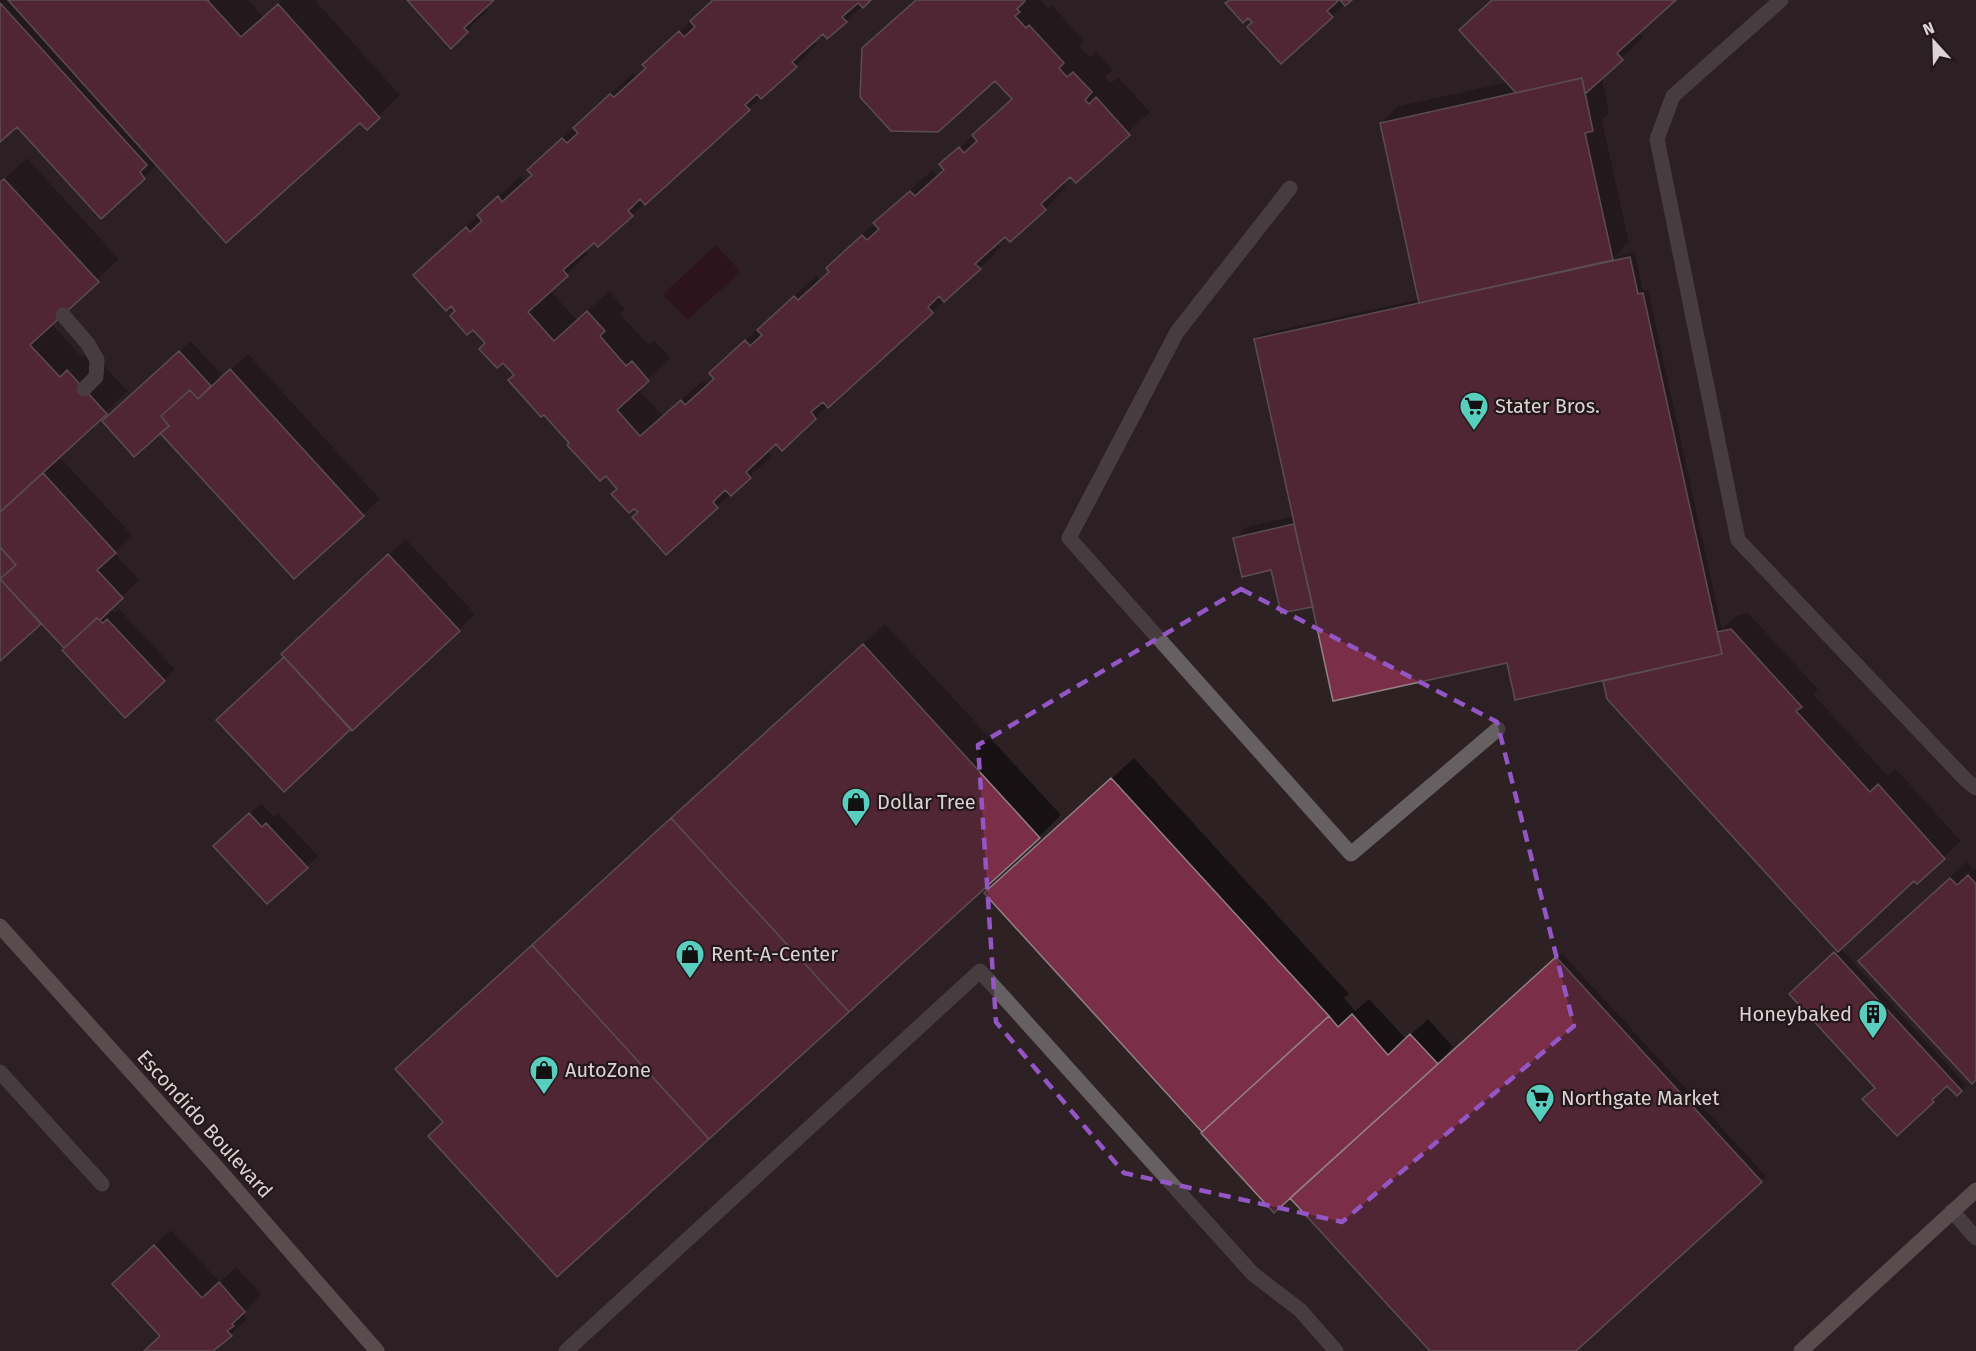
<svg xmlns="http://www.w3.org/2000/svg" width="1976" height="1351" font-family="'Fira Sans',sans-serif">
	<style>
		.water { fill: #2b0412 }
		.shadow { fill: #0007 }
		.building { fill: #7b2e47; stroke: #918184; stroke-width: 1.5 }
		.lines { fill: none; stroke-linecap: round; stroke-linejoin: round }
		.service { stroke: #676062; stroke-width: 15 }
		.secondary { stroke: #8d8284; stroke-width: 15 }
		.marked { fill: none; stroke: #9356c4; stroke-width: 4.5; stroke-dasharray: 12 8; stroke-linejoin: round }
		.labels { text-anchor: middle; stroke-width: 4.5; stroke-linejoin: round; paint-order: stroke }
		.poi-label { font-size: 20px; fill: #dcd3d5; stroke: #24181b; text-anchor: start }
		.street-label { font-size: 20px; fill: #dcd3d5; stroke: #24181b }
	</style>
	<rect width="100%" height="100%" fill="#2e2124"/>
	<!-- water -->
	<path class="water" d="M716 245 741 272 687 320 663 294Z"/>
	<!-- shadow -->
	<path class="shadow" d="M0 0H248L263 17 282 0H315L400 95 367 128 360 121 157 165 101 217 17 125 0 140Z
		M409 0H492L485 6 488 10 467 31Z
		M713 0H869L846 21 823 32 813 40 817 44 796 66 632 215 584 249 588 254 550 290 577 320 609 291 625 309 620 314 649 345 654 340 670 358 638 389 663 416 703 380 707 384 715 377 711 373 733 351 817 275 820 280 830 271 828 268 849 246 932 170 938 176 945 169 941 165 1013 98 995 79 864 48 915 0H1041L1048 8 1052 5 1084 41 1079 46 1090 57 1096 51 1113 70 1105 77 1111 83 1118 77 1150 112 1076 181 1071 175 1062 182 1066 187 1045 209 1005 234 996 242 1001 247 980 268 782 448 776 442 767 450 772 456 666 553 640 512 606 474 571 443 515 375 457 310 437 254 520 176 525 181 533 174 529 170 550 149 633 73 636 76 647 67 666 44Z
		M1231 0H1350L1332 16 1254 22Z
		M1492 0H1673L1639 32 1643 37 1602 77 1609 113 1602 120 1629 242 1614 257 1635 252 1643 290 1648 289 1722 629 1736 616 1748 613 1818 689 1813 694 1888 776 1896 769 1961 841 1917 882 1914 879 1840 948 1966 1085 1957 1094 1947 1084 1936 1094 1938 1096 1897 1134 1876 1087 1796 989 1839 950 1608 698 1604 679 1508 661 1314 605 1235 538 1246 527 1294 516 1255 340 1261 334 1420 299 1381 123 1398 106 1509 82Z
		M27 158 119 259 51 323 82 357 89 350 128 391 59 456 132 535 114 553 139 580 110 608 114 613 119 609 175 669 164 680 66 648 41 622 0 659V183Z
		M191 341 221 374 217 379 218 381 248 354 380 499 294 577 161 431 115 410Z
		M406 539 475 614 459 630 285 656 299 637Z
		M885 624 1061 815 1039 837 557 1275 445 1121 397 1069 418 1048Z
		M1134 758 1349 994 1344 998 1355 1011 1369 999 1406 1039 1428 1019 1453 1047 1438 1062 1440 1064 1562 953 1766 1176 1573 1351H1432L1292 1198 1204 1132 986 893Z
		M261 803 274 817 278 813 318 856 306 867 226 835Z
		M1967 862 1974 870 1976 868V1078L1877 944Z
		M171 1230 220 1282 236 1267 261 1294 243 1314 247 1319 213 1351H144L161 1336 130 1267Z"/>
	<!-- building -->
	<path class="building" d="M8 0H209L208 1 241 37 278 4 380 118 367 130 360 123 226 243Z
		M407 0H494L464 28 468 32 451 49Z
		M713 0H871L863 8 858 3 842 17 847 22 827 39 823 34 792 62 797 67 761 99 757 94 745 105 750 110 645 205 640 199 628 211 633 216 598 247 594 243 563 270 568 276 528 312 554 341 587 311 605 331 600 336 626 366 632 361 649 381 617 410 640 436 681 400 685 405 714 379 709 373 745 340 750 346 762 335 757 330 794 296 798 300 829 272 826 268 862 235 867 240 879 229 873 223 910 191 915 196 944 170 939 164 959 147 964 153 977 141 972 135 1012 99 995 81 938 132 891 131 860 97 862 48 916 0H1024L1025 1 1017 9 1020 12 1015 16 1026 28 1029 25 1064 63 1059 68 1067 77 1073 72 1092 92 1085 100 1089 104 1096 97 1130 135 1076 183 1070 177 1041 204 1046 210 1010 242 1005 237 975 264 981 269 944 302 939 296 928 307 933 313 828 408 823 402 811 412 816 419 782 451 776 444 746 472 751 478 731 496 725 490 713 502 718 508 666 555 632 517 638 512 634 509 629 513 611 494 617 489 606 476 600 481 567 445 569 443 544 415 541 417 508 380 514 375 503 363 497 368 479 349 485 343 473 330 467 335 450 316 455 311 451 306 446 311 413 275 466 227 470 232 482 221 477 215 498 196 502 202 532 175 527 170 562 138 567 143 578 133 573 128 610 94 614 97 646 68 642 65 679 31 684 37 695 27 690 21Z
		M1230 0H1339L1327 11 1333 17 1281 64 1247 27 1252 22 1248 18 1243 23 1225 3Z
		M1340 0H1352L1345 6Z
		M1492 0H1676L1617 53 1623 60 1585 94 1582 78 1516 93 1459 30Z
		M0 3 147 165 140 172 145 179 101 219 17 127 0 142Z
		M1582 78 1593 131 1585 133 1613 260 1419 303 1380 123Z
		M4 179 99 282 30 345 60 377 67 370 107 414 0 512V182Z
		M1630 257 1638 294 1643 293 1722 654 1515 700 1507 663 1333 701 1254 339Z
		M179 351 211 386 198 399 190 390 161 416 169 426 134 457 102 421Z
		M230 369 364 516 294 579 160 433 169 426 161 416 190 390 198 399Z
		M43 473 116 553 97 570 123 598 100 620 97 618 64 648 0 579 16 565 0 547V512Z
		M1294 524 1313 607 1281 613 1271 570 1242 577 1233 538Z
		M0 547 16 565 0 579Z
		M388 554 460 631 352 731 281 654Z
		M0 579 41 624 0 661Z
		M97 618 103 623 107 619 165 681 125 718 62 650Z
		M1731 629 1802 707 1796 711 1870 792 1878 784 1945 859 1917 884 1914 881 1838 952 1607 699 1603 681 1722 654 1717 632Z
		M863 644 1040 838 849 1012 671 818Z
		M284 657 351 729 284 792 216 720Z
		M1111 778 1329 1016 1202 1132 984 893Z
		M249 813 262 827 266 823 308 868 267 904 213 846Z
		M671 818 849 1012 709 1139 532 945Z
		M1968 875 1976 884V1080L1972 1084 1858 961 1950 878 1957 885Z
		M532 945 709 1139 557 1277 428 1136 443 1122 395 1069Z
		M1834 952 1962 1091 1957 1096 1947 1086 1932 1100 1934 1102 1897 1136 1862 1099 1875 1088 1789 994Z
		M1556 957 1762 1182 1576 1351H1430L1290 1198Z
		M1352 1014 1388 1055 1410 1034 1438 1064 1274 1213 1201 1133 1329 1016 1338 1027Z
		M154 1245 202 1298 219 1282 245 1312 232 1324 234 1326 227 1331 232 1336 213 1351H144L160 1336 112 1284Z"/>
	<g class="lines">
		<!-- service -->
		<path class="service" d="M1781 0 1673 96 1657 139 1738 540 1965 779 1976 788
			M1290 188 1177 332 1069 538 1351 854 1498 729
			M63 315 88 344 97 360 96 377 84 389
			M0 1072 102 1184
			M1952 1211 1976 1238
			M566 1351 980 971 1253 1274 1300 1310 1336 1351"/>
		<!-- secondary -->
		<path class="secondary" d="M0 926 214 1164 377 1351
			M1801 1351 1976 1190"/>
	</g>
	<!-- marked area -->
	<path d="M0 0H1976V1351H0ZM1241 589 1497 722 1574 1026 1342 1222 1124 1173 996 1022 978 745Z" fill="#2e2124" fill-opacity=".55" fill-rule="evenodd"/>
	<path class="marked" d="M1241 589 1497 722 1574 1026 1342 1222 1124 1173 996 1022 978 745Z"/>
	<!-- icons -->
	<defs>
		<g id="supermarket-pin" transform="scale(1.5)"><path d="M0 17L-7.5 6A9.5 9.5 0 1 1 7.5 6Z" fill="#59cebe" stroke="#24181b"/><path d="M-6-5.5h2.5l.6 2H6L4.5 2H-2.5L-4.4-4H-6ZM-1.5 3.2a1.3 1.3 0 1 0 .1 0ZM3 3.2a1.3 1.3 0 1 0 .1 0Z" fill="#111"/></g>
		<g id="shop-pin" transform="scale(1.5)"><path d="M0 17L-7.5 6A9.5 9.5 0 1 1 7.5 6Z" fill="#59cebe" stroke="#24181b"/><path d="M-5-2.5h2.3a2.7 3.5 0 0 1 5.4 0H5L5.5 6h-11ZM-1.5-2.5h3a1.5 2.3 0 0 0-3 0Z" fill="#111"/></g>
		<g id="building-pin" transform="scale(1.5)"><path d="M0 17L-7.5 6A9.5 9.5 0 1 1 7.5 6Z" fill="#59cebe" stroke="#24181b"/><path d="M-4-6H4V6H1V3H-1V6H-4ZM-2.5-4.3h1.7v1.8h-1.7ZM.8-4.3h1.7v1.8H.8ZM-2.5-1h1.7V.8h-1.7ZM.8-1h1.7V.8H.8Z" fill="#111"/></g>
	</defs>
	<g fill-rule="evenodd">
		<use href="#supermarket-pin" x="1474" y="406"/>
		<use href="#shop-pin" x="856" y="802"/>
		<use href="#shop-pin" x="690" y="954"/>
		<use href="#building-pin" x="1873" y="1014"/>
		<use href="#shop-pin" x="544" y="1070"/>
		<use href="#supermarket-pin" x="1540" y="1098"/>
	</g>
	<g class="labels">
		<!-- poi labels -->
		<g class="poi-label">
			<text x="1495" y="413">Stater Bros.</text>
			<text x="877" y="809">Dollar Tree</text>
			<text x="711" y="961">Rent-A-Center</text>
			<text x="1852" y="1021" text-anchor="end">Honeybaked</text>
			<text x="565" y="1077">AutoZone</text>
			<text x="1561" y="1105">Northgate Market</text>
		</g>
		<!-- street labels -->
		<g class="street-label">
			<text transform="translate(205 1124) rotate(48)" y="7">Escondido Boulevard</text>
		</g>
	</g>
	<!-- north arrow -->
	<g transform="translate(1934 42) rotate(338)" stroke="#24181b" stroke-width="4.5" paint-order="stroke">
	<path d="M0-4.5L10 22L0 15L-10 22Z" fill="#dcd3d5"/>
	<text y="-9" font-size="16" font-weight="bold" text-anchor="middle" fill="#dcd3d5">N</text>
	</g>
</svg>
